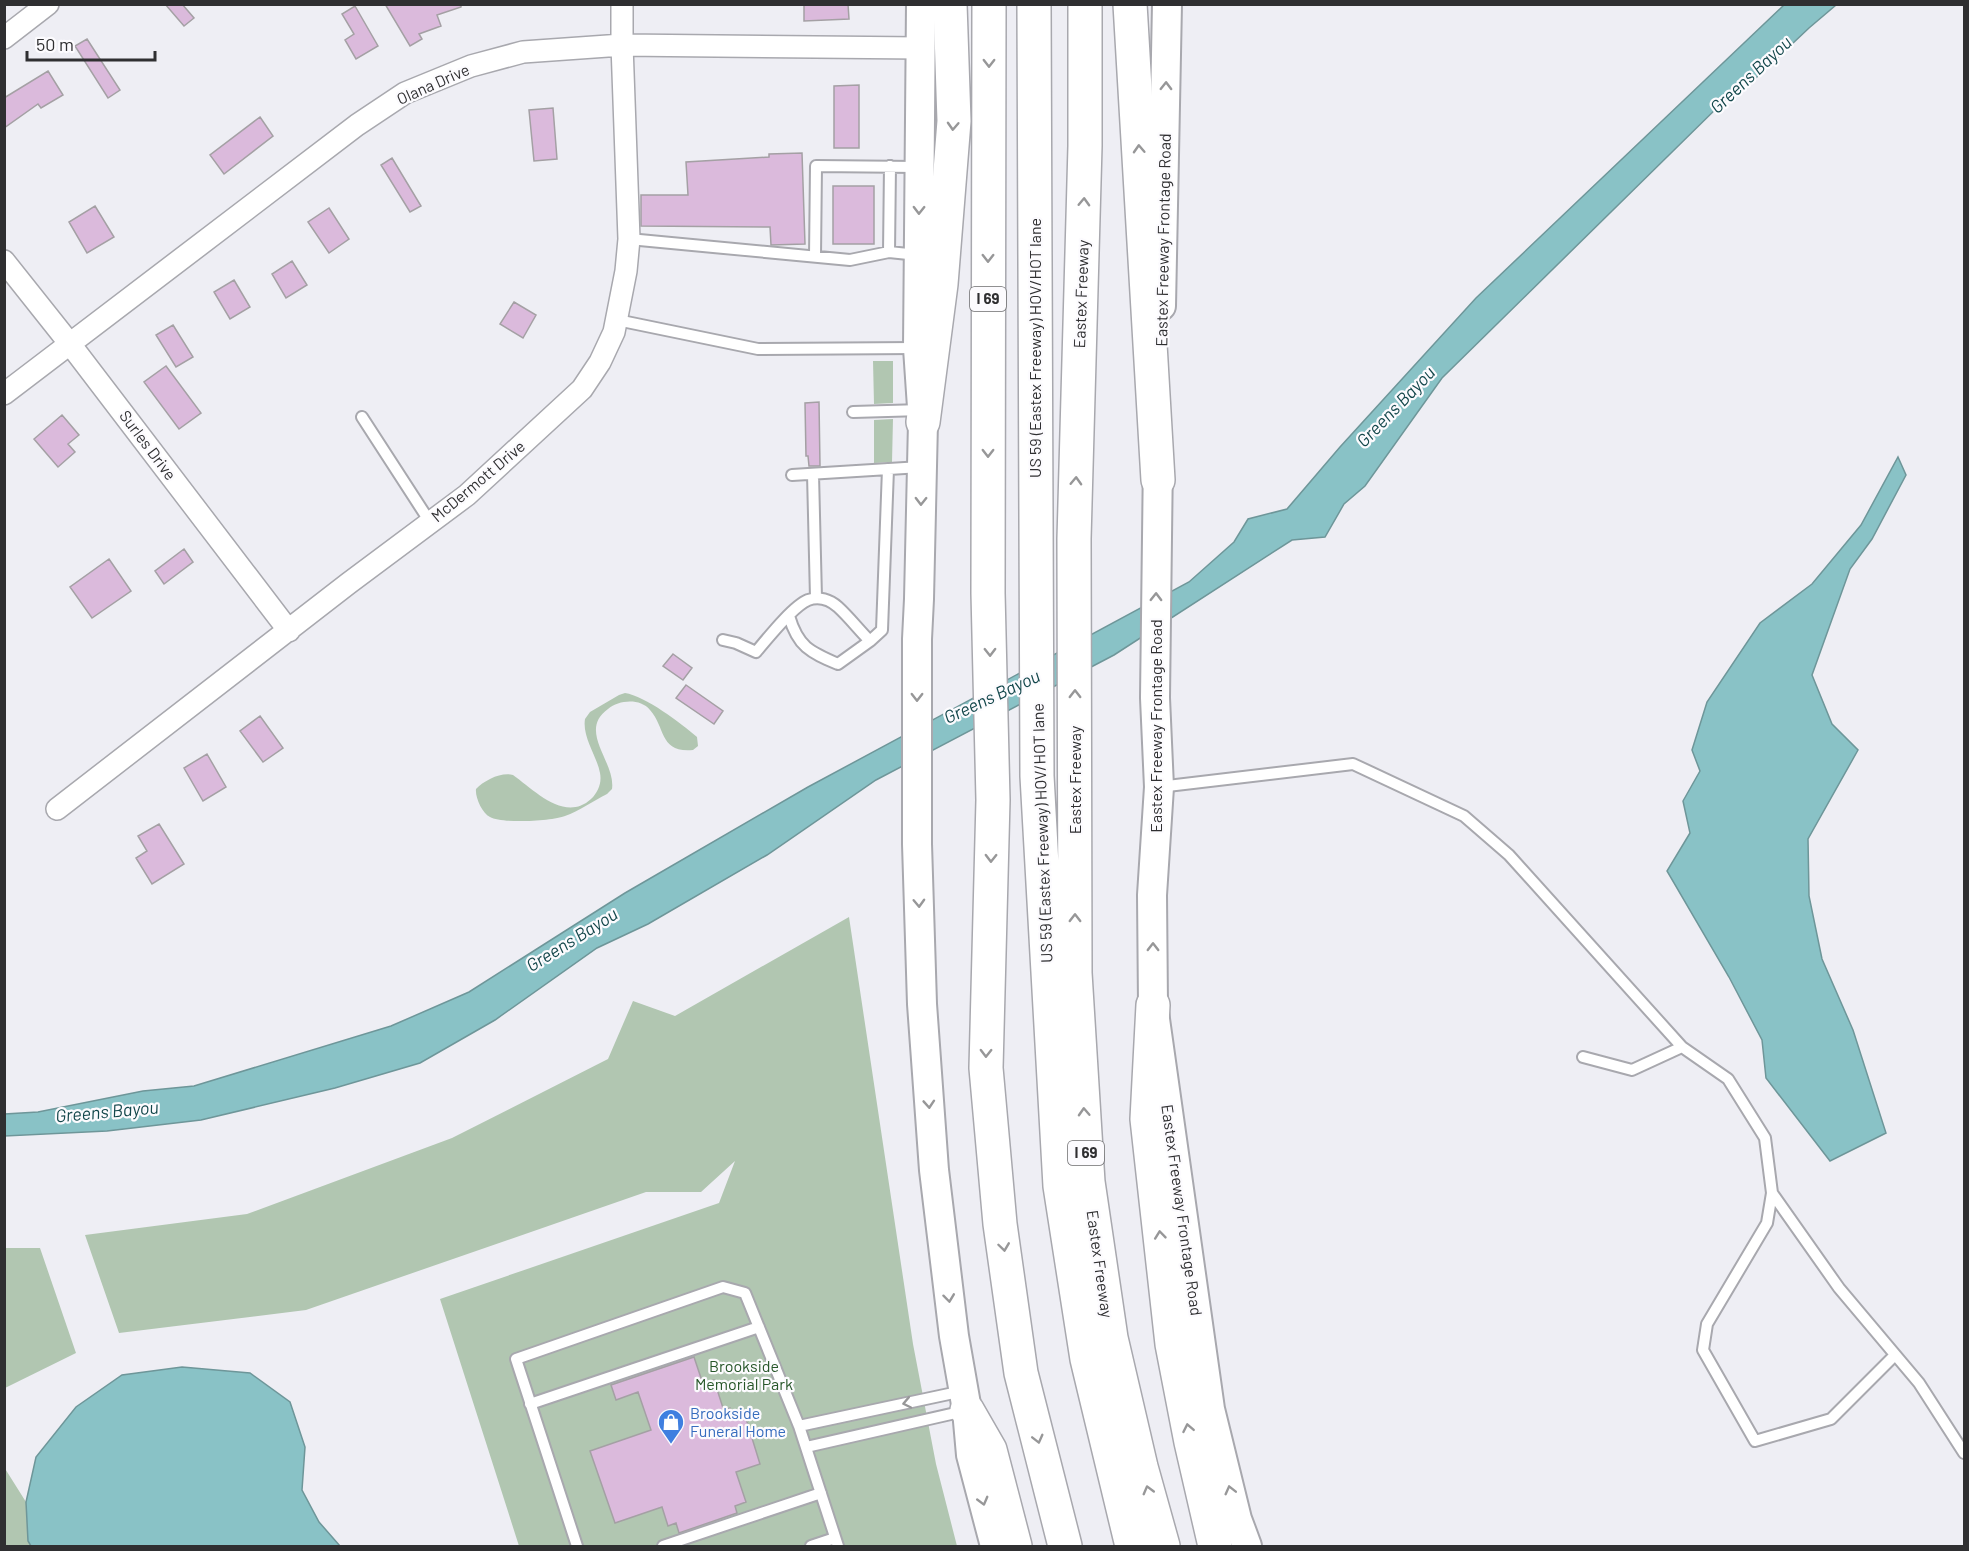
<svg xmlns="http://www.w3.org/2000/svg" width="1969" height="1551" font-family="Barlow,sans-serif">
	<style>
		.green { fill: #b1c6b1 }
		.water { fill: #89c2c6; stroke: #6e9699; stroke-width: 1.5 }
		.building { fill: #dbbadc; stroke: #a4a0a4; stroke-width: 1.5 }
		.lines { fill: none; stroke-linecap: round; stroke-linejoin: round }
		.lane-casing { stroke: #a8a8ae; stroke-width: 14 }
		.street-casing { stroke: #a8a8ae; stroke-width: 24 }
		.secondary-casing { stroke: #a8a8ae; stroke-width: 32 }
		.highway-casing { stroke: #a8a8ae; stroke-width: 36 }
		.lane { stroke: #fff; stroke-width: 10 }
		.street { stroke: #fff; stroke-width: 21 }
		.secondary { stroke: #fff; stroke-width: 28 }
		.highway { stroke: #fff; stroke-width: 33 }
		.oneway { stroke: #979798 }
		.labels { text-anchor: middle; stroke-width: 4.5; stroke-linejoin: round; paint-order: stroke }
		.shield { fill: #fcfbfe; stroke: #6c6c6e; stroke-width: 1.5 }
		.shield-label { font-size: 15px; font-weight: bold; fill: #2f2f31 }
		.street-label { font-size: 16px; fill: #2f2f31; stroke: #fcfbfe }
		.park-label { font-size: 16px; fill: #275629; stroke: #fcfbfe }
		.shop-label { font-size: 16px; fill: #366cbe; stroke: #fcfbfe; text-anchor: start }
		.water-label { font-size: 18px; font-style: italic; fill: #13474b; stroke: #fcfbfe }
	</style>
	<rect width="100%" height="100%" fill="#eeeef4"/>
	<!-- green -->
	<path class="green" d="M873 361H893V403L874 404Z
		M893 419 892 462 874 463V420Z
		M625 693C645 696 681 723 697 737L698 746 693 750C659 753 666 728 650 710 640 698 619 700 608 709 577 731 616 762 612 789L607 794C593 801 579 811 565 816 552 821 502 824 490 817 482 813 475 797 476 789 485 780 501 772 513 775 534 790 565 823 591 799 598 792 602 783 600 773 597 756 582 737 585 719L590 712 619 695Z
		M849 917 913 1344 936 1464 957 1546H519L440 1299 719 1203 735 1161 701 1192H646L306 1310 119 1333 85 1235 247 1214 452 1138 608 1059 633 1001 675 1016Z
		M5 1248H40L76 1353 5 1388Z
		M4 1467 26 1502 28 1541 31 1546H5Z"/>
	<!-- water -->
	<path class="water" d="M1784 5H1836L1809 28 1757 77 1726 99 1442 378 1365 486 1344 504 1325 537 1292 540 1114 655 876 780 767 855 648 924 597 948 495 1020 420 1063 335 1088 201 1120 107 1131 5 1136V1114L38 1112 143 1091 194 1086 391 1026 469 992 625 893 808 787 1189 582 1234 542 1248 519 1287 509 1340 447 1476 298Z
		M1898 457 1906 475 1872 539 1850 569 1812 675 1832 724 1858 750 1808 839 1809 896 1822 959 1853 1030 1886 1133 1830 1161 1766 1078 1762 1040 1729 977 1667 871 1690 833 1683 801 1700 771 1692 750 1707 702 1760 623 1812 584 1861 525Z
		M182 1367 250 1373 290 1402 305 1447 302 1490 319 1522 340 1546H31L28 1541 26 1502 36 1457 76 1407 122 1375Z"/>
	<!-- building -->
	<path class="building" d="M165 4H182L194 18 184 26Z
		M385 4H461V7L437 15 441 26 419 34 422 39 410 46Z
		M804 4H848L849 19 804 21Z
		M355 6 378 46 356 59 345 40 354 34 342 14Z
		M87 39 120 90 108 98 75 46Z
		M48 71 63 95 41 108 38 104 4 128V98Z
		M859 85V148H834V86Z
		M553 108 557 159 534 161 529 110Z
		M260 117 273 136 224 174 210 155Z
		M802 153 805 244 771 245 770 227 641 226V195H688L686 162 769 157V154Z
		M392 158 421 206 410 212 381 165Z
		M833 186H874V244H833Z
		M95 206 114 237 87 253 69 222Z
		M329 208 349 239 329 253 308 222Z
		M292 261 307 285 286 298 272 274Z
		M234 280 250 307 230 319 214 292Z
		M514 302 536 315 523 338 500 324Z
		M173 325 193 357 176 367 156 335Z
		M166 366 201 413 179 429 144 382Z
		M819 402 820 466H809L808 456H806L805 403Z
		M62 415 79 435 68 444 75 452 58 467 34 439Z
		M184 549 193 562 164 584 155 571Z
		M109 559 131 591 92 618 70 587Z
		M673 654 692 668 683 680 663 666Z
		M686 685 723 711 714 724 676 698Z
		M260 716 283 748 263 762 240 731Z
		M207 754 226 787 203 801 184 768Z
		M159 824 184 864 152 884 136 858 147 851 138 836Z
		M694 1357 703 1384 714 1380 724 1411 730 1408 733 1416 744 1412 760 1464 736 1472 746 1502 735 1506 737 1513 679 1533 676 1523 668 1526 662 1507 615 1523 590 1451 651 1430 638 1392 616 1400 611 1385Z"/>
	<g class="lines">
		<!-- lane casing -->
		<g class="lane-casing">
			<path id="lane" d="M629 239 850 260 889 252 918 255
				M889 252 890 166
				M815 256 816 166 917 167
				M617 320 758 349 917 348
				M853 412 922 410
				M362 417 430 522
				M813 474 816 598
				M792 475 921 467
				M789 616C798 647 810 652 838 664L870 641
				M723 640 736 643 756 652C767 639 793 606 808 600 819 596 830 600 838 607 849 617 859 630 870 641L882 630 888 469
				M1159 787 1353 764 1464 816 1509 855 1682 1047 1728 1079 1765 1138 1772 1193 1839 1288 1919 1383 1964 1453
				M1583 1057 1632 1070 1682 1047
				M1772 1193 1767 1223 1707 1324 1703 1350 1755 1441 1831 1419 1894 1356
				M530 1404 759 1327
				M799 1426 963 1391
				M806 1447 964 1411
				M577 1546 516 1359 723 1287 745 1293 799 1426 838 1546
				M663 1546 821 1493
				M811 1546 835 1538"/>
		</g>
		<!-- street casing -->
		<g class="street-casing">
			<path id="street" d="M4 38 48 4
				M4 261 70 344 289 631
				M4 394 357 125 405 93 471 66 523 52 622 45 921 48
				M57 809 349 583 467 495 582 389 600 362 614 332 626 271 629 239 622 45V4"/>
		</g>
		<!-- secondary casing -->
		<g class="secondary-casing">
			<path id="secondary" d="M921 4 918 348 923 422 919 599 917 639V844L922 1004 934 1170 954 1336 967 1410 971 1455 995 1546
				M1161 306 1167 4
				M1158 457 1155 698 1159 787 1152 895 1153 1005 1210 1409 1237 1519 1247 1546"/>
		</g>
		<!-- highway casing -->
		<g class="highway-casing">
			<path id="highway" d="M989 4 988 593 993 800 986 1068 1000 1224 1021 1373 1065 1546
				M1034 4 1037 776 1060 1186 1087 1359 1132 1546
				M1085 4V146L1074 539 1075 973 1088 1182 1111 1338 1141 1467 1163 1546
				M1130 4 1158 480
				M923 422 941 284 954 121 950 4
				M1153 1005 1147 1119 1172 1344 1191 1442 1215 1546
				M967 1410 990 1450 1015 1546"/>
		</g>
		<!-- lane -->
		<use href="#lane" class="lane"/>
		<!-- street -->
		<use href="#street" class="street"/>
		<!-- secondary -->
		<use href="#secondary" class="secondary"/>
		<!-- highway -->
		<use href="#highway" class="highway"/>
	</g>
	<!-- one-way arrows -->
	<defs><path id="oneway-chevron" d="M-2-3.5L2.5 0L-2 3.5" fill="none" stroke-width="1.6" stroke-linecap="round" stroke-linejoin="round" transform="scale(1.5)"/></defs>
	<g class="oneway">
		<use href="#oneway-chevron" transform="translate(989 63) rotate(90)"/>
		<use href="#oneway-chevron" transform="translate(1166 86) rotate(-89)"/>
		<use href="#oneway-chevron" transform="translate(953 126) rotate(93)"/>
		<use href="#oneway-chevron" transform="translate(1139 149) rotate(-93)"/>
		<use href="#oneway-chevron" transform="translate(1084 202) rotate(-88)"/>
		<use href="#oneway-chevron" transform="translate(919 210) rotate(91)"/>
		<use href="#oneway-chevron" transform="translate(988 258) rotate(90)"/>
		<use href="#oneway-chevron" transform="translate(988 453) rotate(90)"/>
		<use href="#oneway-chevron" transform="translate(1076 481) rotate(-88)"/>
		<use href="#oneway-chevron" transform="translate(921 501) rotate(91)"/>
		<use href="#oneway-chevron" transform="translate(1156 597) rotate(-89)"/>
		<use href="#oneway-chevron" transform="translate(990 652) rotate(89)"/>
		<use href="#oneway-chevron" transform="translate(1075 694) rotate(-90)"/>
		<use href="#oneway-chevron" transform="translate(917 697) rotate(90)"/>
		<use href="#oneway-chevron" transform="translate(991 858) rotate(91)"/>
		<use href="#oneway-chevron" transform="translate(919 903) rotate(88)"/>
		<use href="#oneway-chevron" transform="translate(1075 918) rotate(-90)"/>
		<use href="#oneway-chevron" transform="translate(1153 947) rotate(-90)"/>
		<use href="#oneway-chevron" transform="translate(986 1053) rotate(91)"/>
		<use href="#oneway-chevron" transform="translate(929 1104) rotate(86)"/>
		<use href="#oneway-chevron" transform="translate(1084 1112) rotate(-93)"/>
		<use href="#oneway-chevron" transform="translate(1160 1235) rotate(-96)"/>
		<use href="#oneway-chevron" transform="translate(1004 1247) rotate(82)"/>
		<use href="#oneway-chevron" transform="translate(949 1298) rotate(83)"/>
		<use href="#oneway-chevron" transform="translate(907 1403) rotate(168)"/>
		<use href="#oneway-chevron" transform="translate(1188 1428) rotate(-101)"/>
		<use href="#oneway-chevron" transform="translate(1038 1439) rotate(76)"/>
		<use href="#oneway-chevron" transform="translate(1148 1490) rotate(-105)"/>
		<use href="#oneway-chevron" transform="translate(1230 1490) rotate(-104)"/>
		<use href="#oneway-chevron" transform="translate(983 1501) rotate(75)"/>
	</g>
	<!-- icons -->
	<defs>
		<g id="shop-pin" transform="scale(1.35)"><path d="M0 17L-7.5 6A9.5 9.5 0 1 1 7.5 6Z" fill="#3f7fe0" stroke="#fcfbfe"/><path d="M-5-2.5h2.3a2.7 3.5 0 0 1 5.4 0H5L5.5 6h-11ZM-1.5-2.5h3a1.5 2.3 0 0 0-3 0Z" fill="#fff"/></g>
	</defs>
	<g fill-rule="evenodd">
		<use href="#shop-pin" x="671" y="1422"/>
	</g>
	<g class="labels">
		<!-- shield labels -->
		<g class="shield">
			<rect x="970" y="287" width="36" height="24" rx="4.5"/>
			<rect x="1068" y="1141" width="36" height="24" rx="4.5"/>
		</g>
		<g class="shield-label">
			<text x="988" y="304">I 69</text>
			<text x="1086" y="1158">I 69</text>
		</g>
		<!-- street labels -->
		<g class="street-label">
			<text transform="translate(433 84) rotate(-24)" y="6">Olana Drive</text>
			<text transform="translate(1163 240) rotate(-89)" y="6">Eastex Freeway Frontage Road</text>
			<text transform="translate(1081 294) rotate(-88)" y="6">Eastex Freeway</text>
			<text transform="translate(1035 348) rotate(-90)" y="6">US 59 (Eastex Freeway) HOV/HOT lane</text>
			<text transform="translate(148 445) rotate(53)" y="6">Surles Drive</text>
			<text transform="translate(478 481) rotate(-40)" y="6">McDermott Drive</text>
			<text transform="translate(1156 726) rotate(-90)" y="6">Eastex Freeway Frontage Road</text>
			<text transform="translate(1075 780) rotate(-90)" y="6">Eastex Freeway</text>
			<text transform="translate(1042 833) rotate(-92)" y="6">US 59 (Eastex Freeway) HOV/HOT lane</text>
			<text transform="translate(1182 1210) rotate(82)" y="6">Eastex Freeway Frontage Road</text>
			<text transform="translate(1100 1264) rotate(82)" y="6">Eastex Freeway</text>
		</g>
		<!-- park labels -->
		<g class="park-label">
			<text x="744" y="1372">Brookside<tspan x="744" dy="18">Memorial Park</tspan></text>
		</g>
		<!-- shop labels -->
		<g class="shop-label">
			<text x="690" y="1419">Brookside<tspan x="690" dy="18">Funeral Home</tspan></text>
		</g>
		<!-- water labels -->
		<g class="water-label">
			<text transform="translate(1751 75) rotate(-43)" y="6">Greens Bayou</text>
			<text transform="translate(1396 407) rotate(-46)" y="6">Greens Bayou</text>
			<text transform="translate(992 697) rotate(-25)" y="6">Greens Bayou</text>
			<text transform="translate(572 940) rotate(-32)" y="6">Greens Bayou</text>
			<text transform="translate(107 1112) rotate(-5)" y="6">Greens Bayou</text>
		</g>
	</g>
	<!-- border -->
	<rect width="1969" height="1551" fill="none" stroke="#2f2f31" stroke-width="12"/>
	<!-- scale -->
	<path d="M27 51v9h128v-9" fill="none" stroke="#2f2f31" stroke-width="3"/>
	<text x="36" y="51" font-size="18" fill="#2f2f31" stroke="#fcfbfe" stroke-width="4.5" paint-order="stroke">50 m</text>
</svg>
